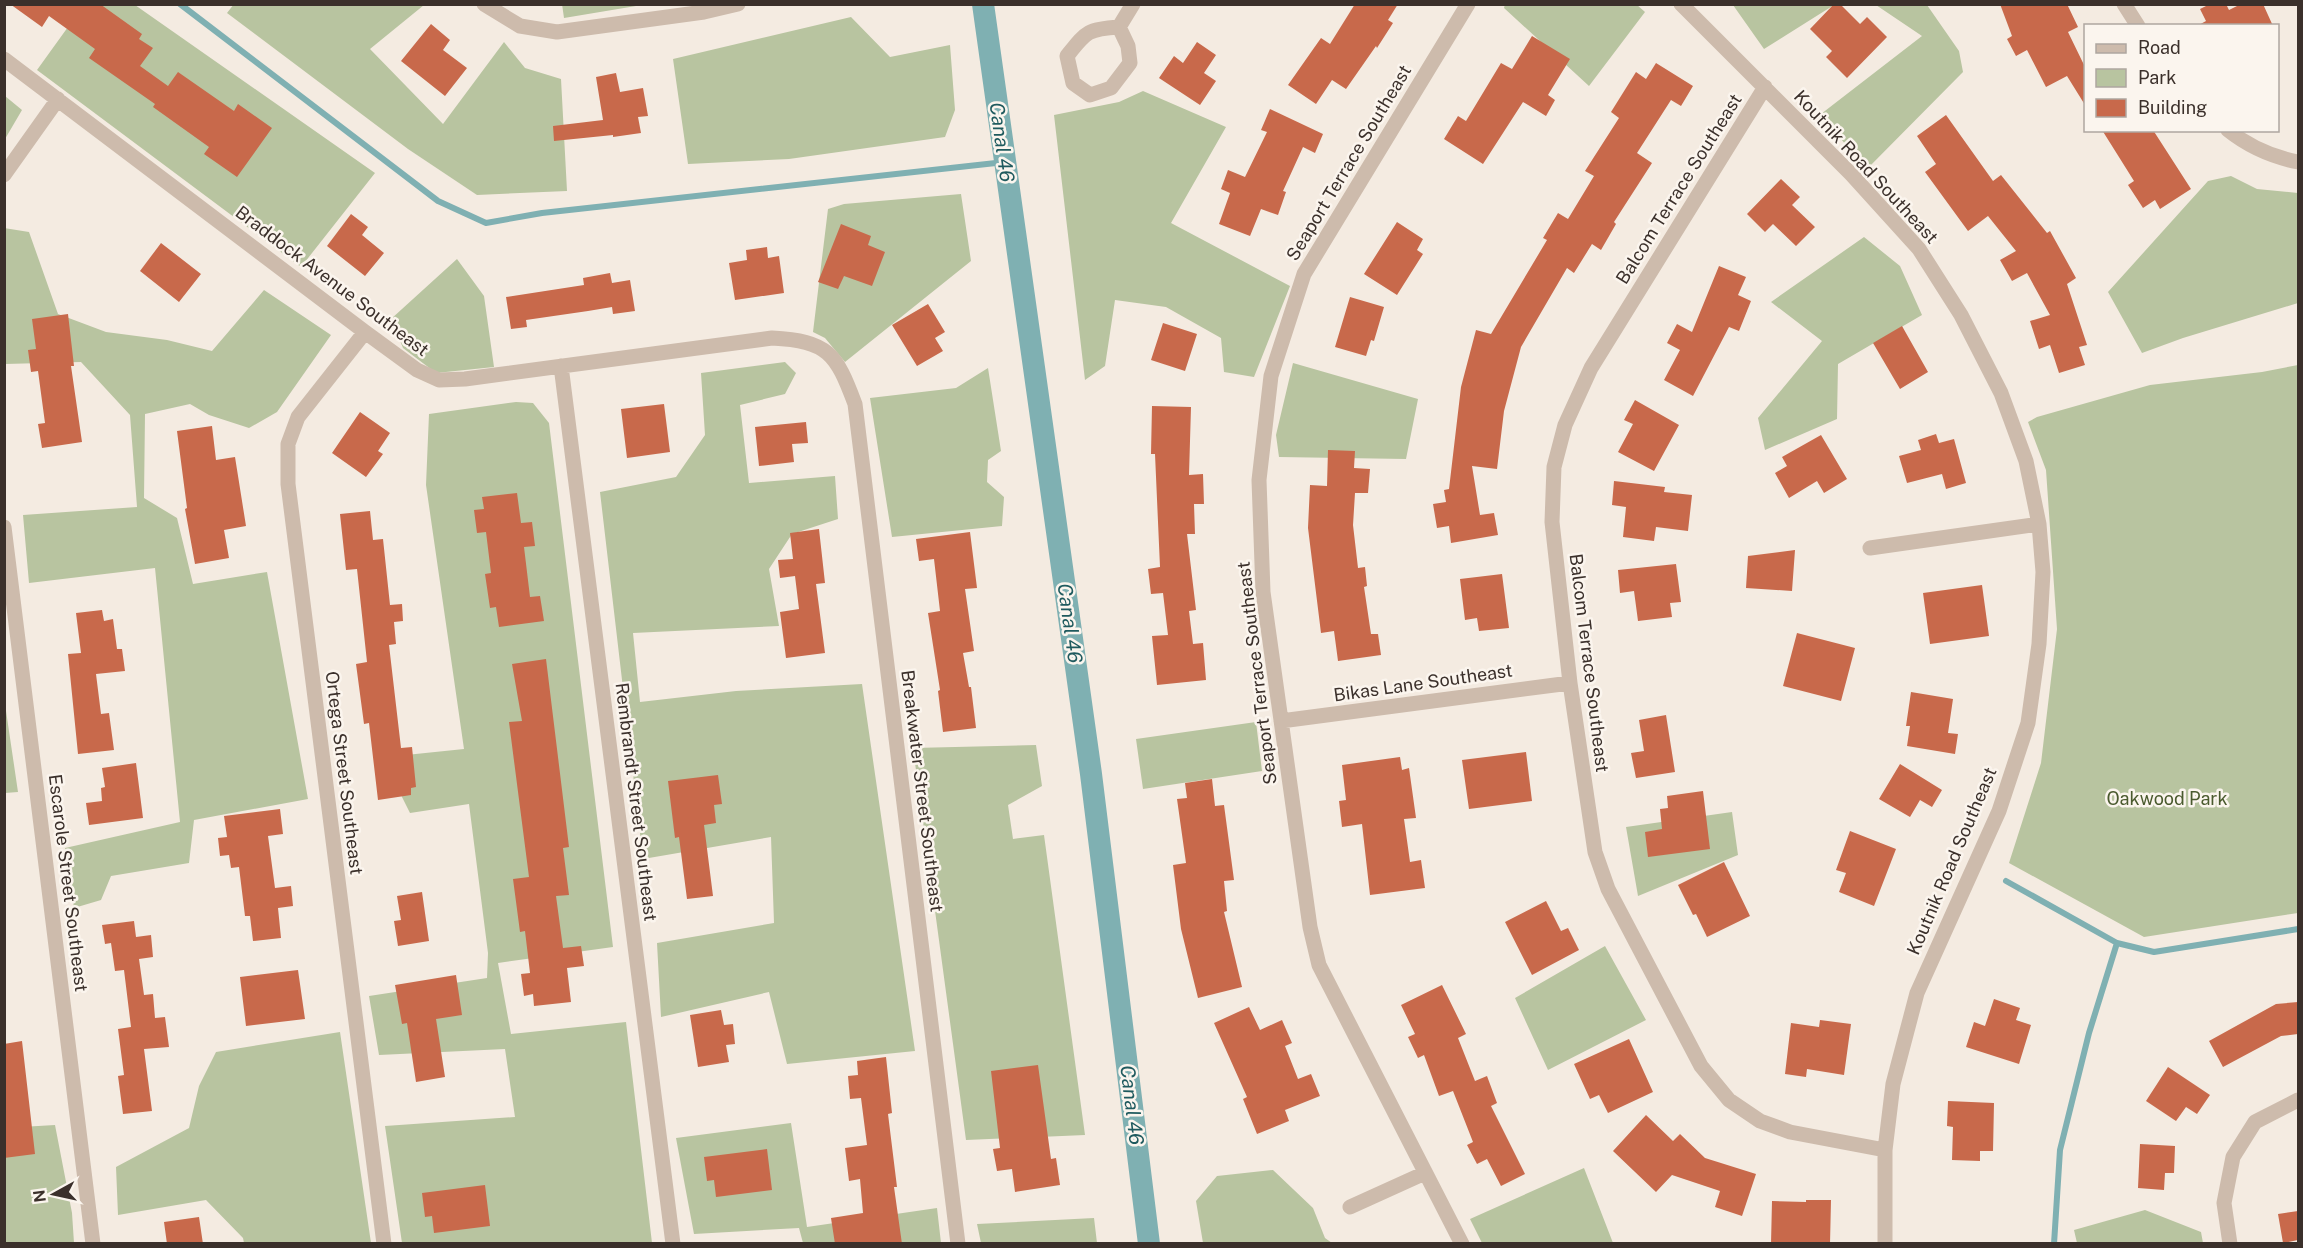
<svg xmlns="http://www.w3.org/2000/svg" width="2303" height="1248" font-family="'Public Sans',sans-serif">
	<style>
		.green { fill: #b8c4a0 }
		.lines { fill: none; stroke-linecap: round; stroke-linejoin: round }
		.stream { stroke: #7fb0b2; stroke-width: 6 }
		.canal { stroke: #7fb0b2; stroke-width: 22 }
		.building { fill: #c8694b }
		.street { stroke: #cdbbac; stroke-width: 15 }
		.labels { text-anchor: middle; stroke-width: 5; stroke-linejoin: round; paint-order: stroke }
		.street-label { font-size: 18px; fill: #3b302b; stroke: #fbf5ee }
		.park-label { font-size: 18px; fill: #4a5a2e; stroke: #fbf5ee }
		.water-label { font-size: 20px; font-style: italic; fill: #1f5a5e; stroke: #fbf5ee }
	</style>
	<rect width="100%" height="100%" fill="#f4ebe1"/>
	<!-- green -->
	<path class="green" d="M234 4 424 5 370 49 443 124 504 42 525 68 561 79 567 191 477 195 408 149 227 13Z
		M562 4H642V5L564 18Z
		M1505 4H1636L1645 12 1589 86 1504 8Z
		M69 5H135L375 173 301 267 37 70 73 20Z
		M1733 5H1834L1764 49Z
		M1876 5H1927L1959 51 1963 72 1866 170 1821 114 1922 36Z
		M851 17 890 57 950 45 955 110 945 137 789 159 688 164 673 59Z
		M1143 91 1226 127 1171 223 1290 286 1254 377 1224 372 1221 338 1166 307 1115 300 1105 366 1085 380 1054 115 1119 102Z
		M5 96 22 110 5 139Z
		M2231 176 2257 189 2298 193V303L2183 338 2142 353 2108 292 2208 181Z
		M961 194 971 261 845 362 825 338 813 332 828 209 844 204Z
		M4 228 29 232 58 314 106 332 167 340 212 351 264 290 331 335 277 412 249 428 209 415 190 404 145 414 144 498 177 518 193 584 267 572 308 799 194 820 189 863 111 876 101 900 74 908 65 848 180 822 155 568 29 583 23 515 137 507 130 415 81 362 5 364Z
		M1864 237 1900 266 1922 315 1838 364 1837 419 1765 450 1758 418 1822 341 1771 302Z
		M457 259 484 296 494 367 436 373 403 348 391 319Z
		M785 362 796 373 785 394 740 405 749 483 835 476 838 519 792 534 769 569 779 626 633 633 640 702 736 691 862 684 915 1051 787 1064 769 992 661 1017 657 943 774 923 771 837 643 859 600 492 676 477 705 435 701 373Z
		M1293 363 1418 399 1406 459 1279 457 1276 435Z
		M2298 365V913L2144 937 2009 863 2041 763 2057 629 2046 470 2028 422 2037 417 2150 385 2262 372Z
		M988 368 1001 451 988 460 987 482 1004 497 1002 526 892 537 870 398 956 388Z
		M516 402 533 403 549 423 613 947 498 963 511 1034 626 1022 652 1243H402L385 1126 515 1117 505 1049 379 1055 369 996 487 978 488 953 469 804 410 813 391 775 406 755 464 749 426 485 429 414Z
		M5 704 18 792 5 793Z
		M1256 722 1262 771 1143 789 1136 739Z
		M1036 745 1042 786 1008 805 1013 839 1044 835 1085 1135 966 1140 913 748Z
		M1732 812 1738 855 1638 896 1626 827Z
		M1605 946 1646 1020 1548 1070 1515 998Z
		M340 1032 371 1243H244L243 1238 206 1200 118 1215 116 1167 189 1128 199 1086 216 1052Z
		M791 1123 807 1227 937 1208 941 1243H803L799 1228 694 1234 676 1138Z
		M55 1125 72 1213 74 1243H5L4 1128Z
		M1584 1168 1613 1243H1482L1470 1219Z
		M1273 1170 1313 1208 1325 1238 1332 1243H1203L1196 1201 1217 1176Z
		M2145 1210 2201 1232 2203 1243H2077L2074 1230Z
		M1094 1218 1097 1243H981L977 1224Z"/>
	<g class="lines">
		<!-- stream -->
		<path class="stream" d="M180 4 438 201 486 223 542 213 1005 162
			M2006 881 2117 943 2154 952 2298 929
			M2054 1244 2060 1150 2089 1033 2117 943"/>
		<!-- canal -->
		<path class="canal" d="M983 4 1091 774 1149 1244"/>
	</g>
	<!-- building -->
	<path class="building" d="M10 4H100L142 34 139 39 153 48 140 66 168 86 178 72 234 111 238 104 272 128 237 177 204 154 209 147 153 107 155 104 89 58 95 49 49 16 42 27Z
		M1355 4H1398L1388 20 1393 23 1377 48 1376 46 1346 89 1332 80 1316 104 1288 85 1321 38 1330 44Z
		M1834 4H1840L1860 24 1867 17 1887 37 1847 78 1826 57 1832 51 1810 29Z
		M2000 4H2067L2078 27 2068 32 2085 67V105L2067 76 2046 87 2027 50 2016 56 2007 39 2012 36Z
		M2210 4H2226L2229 10 2241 4H2263L2273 26H2197L2206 21 2200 9Z
		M431 24 450 40 443 50 467 68 445 96 401 61Z
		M1532 36 1570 59 1548 95 1555 100 1546 116 1523 102 1483 164 1444 139 1458 116 1466 121 1501 63 1512 69Z
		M1197 42 1216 55 1204 73 1216 81 1200 105 1159 78 1174 56 1183 63Z
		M1656 63 1693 86 1681 106 1671 100 1637 153 1652 163 1614 222 1616 224 1601 250 1592 244 1574 273 1567 268 1521 347 1504 411 1497 469 1472 466 1480 515 1494 513 1498 535 1451 543 1449 526 1437 528 1433 504 1446 502 1444 490 1449 489 1461 387 1476 330 1491 334 1547 240 1543 238 1558 213 1568 219 1594 176 1585 171 1619 118 1611 112 1636 72 1646 79Z
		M616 73 620 92 643 88 648 116 638 117 641 133 613 137V135L554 141 553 126 603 120 596 77Z
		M1270 109 1323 134 1315 153 1303 147 1283 191 1286 192 1278 215 1261 209 1250 236 1219 224 1230 193 1221 189 1228 170 1245 177 1267 132 1261 130Z
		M1946 115 1993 181 2001 175 2047 233 2050 231 2076 278 2067 284 2087 345 2079 347 2085 365 2059 373 2050 345 2039 349 2030 321 2050 315 2027 273 2012 281 2000 260 2016 251 1988 216 1968 231 1925 172 1936 164 1917 136Z
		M2102 130H2153L2191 189 2160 209 2155 200 2143 208 2128 185 2134 181Z
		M1781 179 1800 197 1792 205 1815 227 1796 246 1773 224 1765 232 1747 214Z
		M351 214 368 227 362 235 384 253 365 276 327 246Z
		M1397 222 1423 239 1417 250 1423 254 1397 295 1364 274Z
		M841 224 871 236 868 245 885 252 872 286 844 276 838 289 818 282Z
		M161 243 201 274 179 302 140 271Z
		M767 247 768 258 779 256 784 293 735 300 729 263 747 260 746 250Z
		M1719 266 1746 277 1738 295 1751 301 1739 331 1729 327 1693 396 1664 380 1680 350 1667 343 1677 324 1692 332Z
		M610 273 612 283 630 280 635 311 613 314 612 307 588 311 526 320 527 327 511 329 506 297 584 285 583 278Z
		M1350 297 1384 307 1374 341 1371 340 1366 356 1335 347Z
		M928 304 945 332 935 338 943 351 917 366 892 325Z
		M68 314 74 366H71L82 442 42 448 38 424 45 423 38 371 31 372 28 350 36 349 32 319Z
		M1163 323 1197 334 1185 371 1151 360Z
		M1902 326 1928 372 1900 389 1873 343Z
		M1635 400 1679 425 1654 471 1618 452 1633 424 1624 420Z
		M664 404 670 452 627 458 621 409Z
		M1152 406 1191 407 1189 475 1203 474 1204 504H1194L1195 534H1187L1196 610 1189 611 1193 644 1203 643 1206 680 1157 685 1152 636 1168 635 1163 593 1151 594 1148 569 1160 567 1155 454H1151Z
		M360 412 390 433 378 451 383 454 366 477 332 453Z
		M806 422 808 443 792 444 794 462 759 466 755 427Z
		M212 426 216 460 235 457 246 526 224 530 229 558 195 564 185 509 187 508 177 431Z
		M1936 434 1939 443 1954 439 1966 483 1946 489 1942 474 1907 483 1899 456 1921 450 1918 440Z
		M1821 435 1847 479 1824 493 1817 481 1789 498 1775 473 1787 466 1782 457Z
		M1328 450 1355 451 1354 468 1370 469 1368 493H1355L1353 525 1358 568 1365 567 1367 586 1364 587 1371 634H1378L1381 655 1338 661 1334 631 1321 633 1308 528 1310 485 1327 486Z
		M1614 481 1665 487 1664 492 1692 495 1688 531 1656 527 1654 541 1623 537 1626 507 1612 505Z
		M517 493 521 523 532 522 535 546 524 547 530 597 540 596 544 621 499 627 496 607 490 608 485 574 491 573 486 532 477 533 474 510 484 509 482 497Z
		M370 511 373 540 383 539 390 605 402 604 403 621 394 622 396 644 389 645 401 748 412 747 416 787 411 788V795L378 800 369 723 364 724 356 664 367 662 357 569 346 570 340 514Z
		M819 529 825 583 816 584 825 653 786 658 780 612 799 609 795 576 780 578 778 560 793 559 790 533Z
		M970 532 977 588 965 589 974 651 963 653 969 687H971L976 728 943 732 938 691 940 690 928 613 940 611 934 559 919 561 916 539Z
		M1795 550 1792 591 1746 588 1748 556Z
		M1676 564 1681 602 1670 603 1672 617 1638 621 1634 591 1620 593 1618 570Z
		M1502 574 1509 628 1479 631 1477 618 1465 620 1460 579Z
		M1982 585 1989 636 1930 644 1923 593Z
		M102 610 104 621 113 619 117 649H122L125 671 96 674 101 714 109 713 114 750 78 754 68 654 81 653 76 613Z
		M1797 633 1855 648 1841 701 1783 686Z
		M546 659 569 847 563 848 569 895 556 896 563 948 581 946 584 966 567 968 571 1002 534 1006 533 994 524 996 521 974 530 973 525 931 520 932 513 879 529 877 509 722 522 721 512 664Z
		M1911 692 1953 699 1948 733 1958 734 1955 754 1907 746 1910 726H1906Z
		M1666 715 1675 772 1636 778 1631 753 1644 751 1639 720Z
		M1526 752 1532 801 1469 809 1462 760Z
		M1400 757 1402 770 1409 768 1416 818 1404 819 1410 862 1421 860 1425 888 1370 895 1362 824 1342 827 1339 801 1346 800 1342 765Z
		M136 763 143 818 89 825 86 803 102 801 101 788 105 787 102 768Z
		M1900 764 1942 790 1932 807 1920 800 1910 817 1879 799Z
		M718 775 722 804 714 805 716 823 704 825 713 896 687 899 679 837 675 838 668 781Z
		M1212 779 1215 806 1224 805 1234 880 1224 881 1227 911 1224 912 1242 987 1198 998 1181 929 1173 865 1186 863 1177 799 1187 798 1185 783Z
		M1703 791 1710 849 1648 857 1645 832 1662 829 1660 809 1668 808 1667 796Z
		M280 809 283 834 268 836 275 888 291 886 293 906 278 908 281 938 253 941 250 916H245L239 867 231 868 229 855 220 856 218 838 227 837 224 816Z
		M1850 831 1896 849 1874 906 1839 892 1846 873 1836 870Z
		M1724 862 1750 916 1707 937 1696 914 1693 915 1678 885Z
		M422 892 429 941 398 946 394 921 401 920 397 896Z
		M1546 901 1561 931 1568 928 1579 950 1532 975 1505 922Z
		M134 921 136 937 151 935 153 957 139 959 144 995 153 994 155 1018 165 1017 169 1047 144 1049 152 1111 123 1114 118 1076 124 1075 118 1029 131 1027 124 970 115 971 111 943 105 944 102 925Z
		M298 970 305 1019 246 1026 240 977Z
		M456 975 462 1015 436 1019 445 1077 416 1082 407 1023 402 1024 395 985Z
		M1442 985 1466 1034 1458 1038 1475 1081 1487 1076 1497 1103 1491 1106 1525 1174 1501 1186 1487 1159 1477 1164 1467 1145 1473 1142 1453 1091 1439 1096 1424 1055 1418 1058 1408 1037 1415 1034 1401 1005Z
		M1994 999 2020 1008 2016 1020 2031 1025 2019 1064 1966 1047 1974 1022 1985 1026Z
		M2298 1002V1034L2281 1036 2223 1067 2209 1041 2276 1004Z
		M1249 1007 1260 1030 1282 1020 1292 1043 1285 1046 1298 1079 1311 1074 1320 1096 1285 1110 1289 1121 1257 1134 1243 1099 1247 1097 1214 1023Z
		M721 1010 724 1025 733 1024 735 1044 726 1045 729 1062 698 1067 690 1015Z
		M1820 1020 1851 1024 1844 1075 1807 1069 1806 1077 1785 1074 1791 1023 1819 1027Z
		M1629 1039 1653 1092 1608 1113 1599 1095 1590 1099 1574 1064Z
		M22 1041 35 1154 4 1158V1044Z
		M886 1057 892 1113 888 1114 897 1187H894L902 1244H835L831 1218 863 1213 860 1179 849 1181 845 1148 867 1145 861 1098 850 1099 848 1076 858 1075 857 1061Z
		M1038 1065 1051 1159 1056 1158 1060 1185 1015 1192 1012 1169 997 1171 993 1149 1000 1148 991 1071Z
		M2168 1067 2210 1095 2197 1114 2186 1107 2176 1121 2146 1101Z
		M1948 1101 1994 1103 1993 1151H1980V1161L1952 1160 1953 1127 1947 1126Z
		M1646 1115 1673 1141 1680 1134 1705 1158 1756 1174 1742 1216 1715 1207 1720 1191 1672 1175 1656 1192 1613 1151Z
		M2140 1144 2175 1146 2174 1173H2165L2164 1190 2138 1188Z
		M767 1149 772 1190 716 1197 714 1180 707 1181 704 1157Z
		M485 1185 490 1226 434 1233 432 1216 425 1217 422 1193Z
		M1806 1200H1831L1830 1244H1771L1772 1201 1806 1202Z
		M2298 1211V1240L2283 1243 2278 1214Z
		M199 1217 203 1244H167L164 1222Z"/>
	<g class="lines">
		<!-- street -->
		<path class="street" d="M484 4 520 26 557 32 704 12 738 4
			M1681 4 1851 174 1919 249 1961 315 2001 393 2026 461 2039 524 2043 572 2039 644 2028 723 1999 811 1917 993 1893 1084 1885 1150V1244
			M2124 4 2138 26
			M1119 27 1128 46 1130 63 1111 88 1090 95 1073 83 1067 56C1086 32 1087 29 1119 27Z
			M1119 27 1133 4
			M4 59 365 332 417 370 439 380 465 379 772 338C828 341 836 353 855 404L958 1244
			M1765 87 1591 368 1565 425 1554 467 1552 522 1570 683 1595 852 1608 889 1701 1066 1729 1100 1760 1121 1790 1132 1885 1150
			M2228 130C2248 146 2273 157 2298 162
			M4 175 58 99
			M365 332 298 417 288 444V484L384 1244
			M561 366 673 1244
			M4 527 93 1244
			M1870 548 2039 524
			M1281 721 1570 683
			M1350 1207 1425 1173
			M1462 1244 1319 965 1310 927 1263 592 1259 480 1271 376 1304 274 1468 4
			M2230 1244 2224 1203 2233 1157 2255 1122 2298 1100"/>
	</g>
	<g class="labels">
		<!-- street labels -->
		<g class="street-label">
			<text transform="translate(1349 163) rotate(-59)" y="6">Seaport Terrace Southeast</text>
			<text transform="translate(1866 167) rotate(47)" y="6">Koutnik Road Southeast</text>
			<text transform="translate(1679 189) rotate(-58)" y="6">Balcom Terrace Southeast</text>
			<text transform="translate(332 281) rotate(37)" y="6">Braddock Avenue Southeast</text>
			<text transform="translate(1589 663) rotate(83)" y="6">Balcom Terrace Southeast</text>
			<text transform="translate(1257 673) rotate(-97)" y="6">Seaport Terrace Southeast</text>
			<text transform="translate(1423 683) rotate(-8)" y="6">Bikas Lane Southeast</text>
			<text transform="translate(344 773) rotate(83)" y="6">Ortega Street Southeast</text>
			<text transform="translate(922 791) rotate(83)" y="6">Breakwater Street Southeast</text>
			<text transform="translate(636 802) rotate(83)" y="6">Rembrandt Street Southeast</text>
			<text transform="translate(1952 861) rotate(-67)" y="6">Koutnik Road Southeast</text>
			<text transform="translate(68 883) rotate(83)" y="6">Escarole Street Southeast</text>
		</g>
		<!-- park labels -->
		<g class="park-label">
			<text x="2167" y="805">Oakwood Park</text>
		</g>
		<!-- water labels -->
		<g class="water-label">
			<text transform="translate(1002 142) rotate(82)" y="7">Canal 46</text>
			<text transform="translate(1070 623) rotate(82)" y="7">Canal 46</text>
			<text transform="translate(1132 1105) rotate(83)" y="7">Canal 46</text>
		</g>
	</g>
	<!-- border -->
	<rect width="2303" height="1248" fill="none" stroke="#3b302b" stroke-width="12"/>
	<!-- legend -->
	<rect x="2084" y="24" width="195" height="108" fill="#fbf5ee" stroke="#aea6a0" stroke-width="1.5"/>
	<rect x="2096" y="44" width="30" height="9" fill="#cdbbac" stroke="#aea6a0" stroke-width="1.5"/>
	<text x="2138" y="54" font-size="18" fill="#3b302b">Road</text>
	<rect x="2096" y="69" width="30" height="18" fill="#b8c4a0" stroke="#aea6a0" stroke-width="1.5"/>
	<text x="2138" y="84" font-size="18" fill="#3b302b">Park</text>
	<rect x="2096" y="99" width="30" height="18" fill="#c8694b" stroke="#aea6a0" stroke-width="1.5"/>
	<text x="2138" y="114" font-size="18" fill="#3b302b">Building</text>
	<!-- north arrow -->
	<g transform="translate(54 1194) rotate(262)" stroke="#fbf5ee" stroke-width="4.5" paint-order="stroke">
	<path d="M0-4.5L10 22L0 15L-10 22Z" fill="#3b302b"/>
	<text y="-9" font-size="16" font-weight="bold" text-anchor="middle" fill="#3b302b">N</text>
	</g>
</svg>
